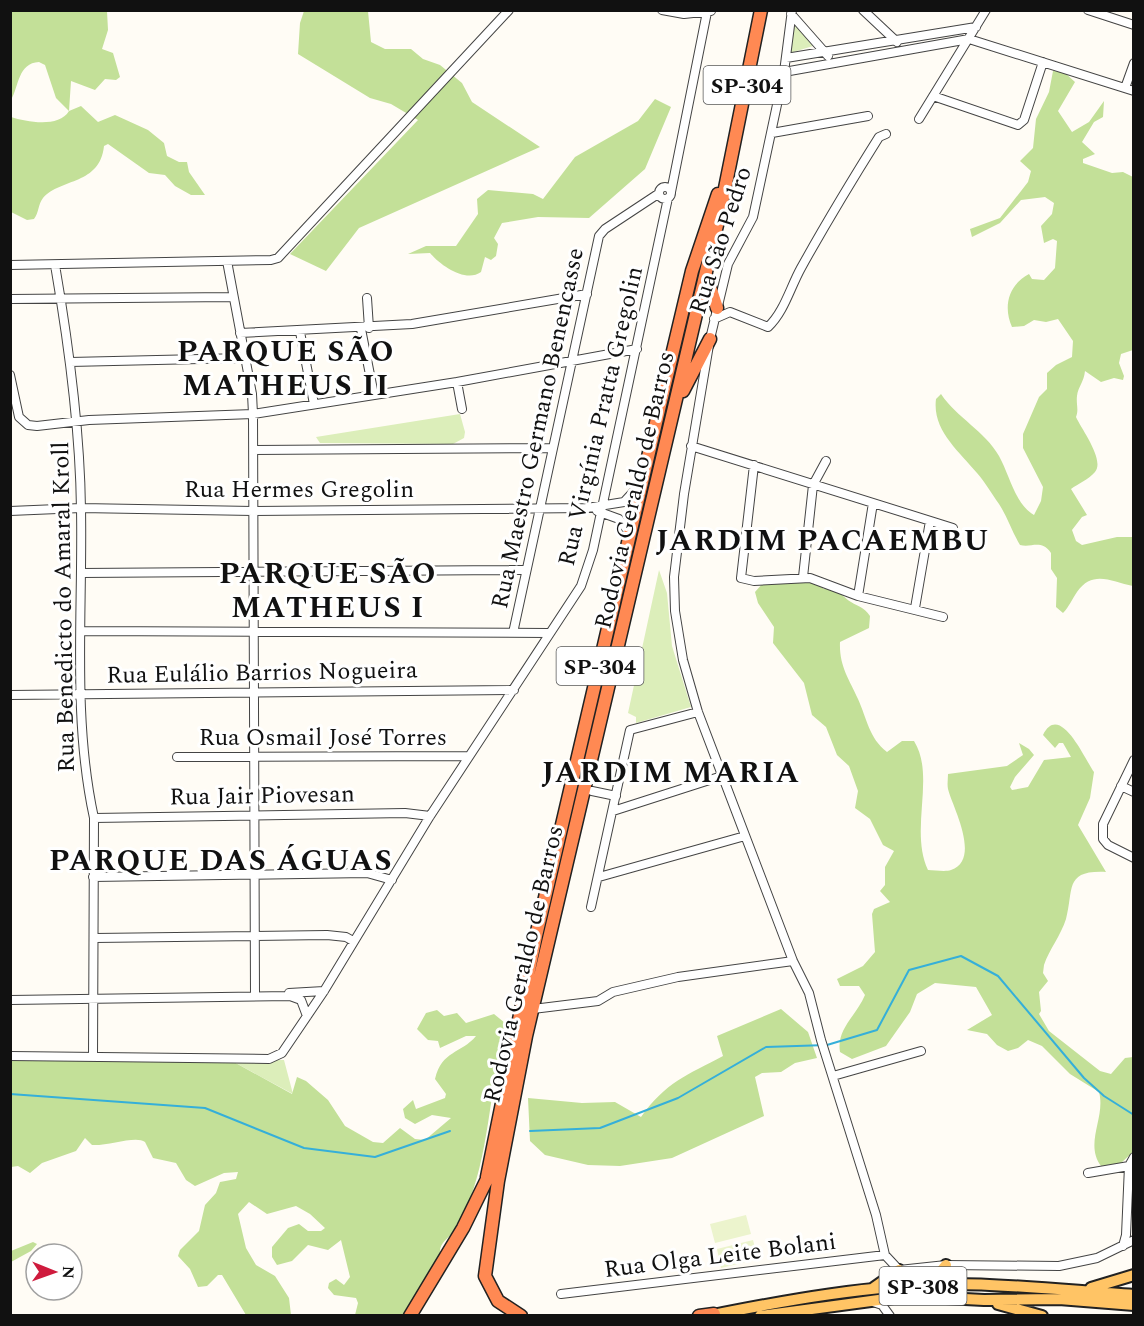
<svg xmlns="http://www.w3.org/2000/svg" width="1144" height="1326" font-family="Spectral,serif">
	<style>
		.green { fill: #dceeba }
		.forest { fill: #c3e098 }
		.pitch { fill: #ecf4cd }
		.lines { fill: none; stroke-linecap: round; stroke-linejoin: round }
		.stream { stroke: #35afd9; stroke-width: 2 }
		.minor-casing { stroke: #444; stroke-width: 10 }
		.major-casing { stroke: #222; stroke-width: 14 }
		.highway-casing { stroke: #222; stroke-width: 15 }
		.minor { stroke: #fff; stroke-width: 8 }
		.major { stroke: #ffc465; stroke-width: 10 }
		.highway { stroke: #ff8953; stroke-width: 12 }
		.labels { text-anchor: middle; stroke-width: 6; stroke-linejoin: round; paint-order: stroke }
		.shield { fill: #fff; stroke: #585858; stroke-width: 1.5 }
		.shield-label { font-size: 22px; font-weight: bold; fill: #111 }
		.street-label { font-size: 24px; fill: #111; stroke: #fff }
		.district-label { font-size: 30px; font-weight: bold; letter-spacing: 1.5px; fill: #111; stroke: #fff }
	</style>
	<rect width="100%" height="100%" fill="#fffcf5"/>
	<!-- green -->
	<path class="green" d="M795 22 813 46 790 53Z
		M460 414 465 432 464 438 453 444 320 443 316 437Z
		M659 570 667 593 672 646 691 707 636 723V717L628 713Z
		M284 1060 293 1094 232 1061Z"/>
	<!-- forest -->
	<path class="forest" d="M11 10 107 11 108 30 102 49 113 53 120 77 116 80 105 79 95 90 71 81 69 111 81 106 98 122 115 115 148 130 164 143 167 156 179 162H187L189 172 205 195H191L175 186 165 175 149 173 108 144 104 146C100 185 61 178 43 198 38 204 39 213 34 219L27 220 11 212V117C27 122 59 128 69 111L56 98 45 65 39 62C18 63 19 86 11 100Z
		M304 11H368L371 42 385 49H411L423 59 440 65 462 83 472 102 540 147 359 228 326 271 290 254 418 120 391 104 370 98 298 54 300 23Z
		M1053 71 1064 72 1075 82 1058 111 1072 132 1089 122 1104 101 1103 117 1094 122 1082 142 1095 154 1083 159V163L1112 173 1123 172 1133 177V350L1121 354 1119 363 1124 376 1123 380 1114 378 1101 382 1085 371C1084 382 1078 387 1077 396 1076 404 1079 410 1076 417 1082 430 1105 460 1095 472 1089 479 1078 484 1071 489L1087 515 1082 517 1072 530 1076 541 1082 545 1117 537H1133V586C1112 582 1093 569 1077 592 1072 599 1069 607 1063 613L1056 607 1057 578 1051 569V553C1041 539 1032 548 1020 545 1012 532 1007 516 999 504 992 494 985 482 977 473 959 451 932 430 936 399L941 394C957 418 985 431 999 456 1010 476 1015 504 1034 515L1041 501 1043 487 1023 448V434L1039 397 1047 389V373L1056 365 1072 357 1073 341 1058 319 1046 322 1034 320 1024 326 1012 327C1003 307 1008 285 1029 274L1032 279 1044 280 1055 268 1057 241 1053 239 1044 243 1041 226 1052 214 1054 203 1045 197 1021 200 1000 223 972 237 970 229 1000 218 1028 182 1031 171 1020 161 1033 148 1036 119 1049 92Z
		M655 99 671 107 645 169 589 218 538 217 502 223 494 238 498 244 496 256 491 260 485 257 481 272C466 283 441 266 430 253L408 254 426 246H456L478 214 477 199 488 190 533 194 543 199 575 157 638 121Z
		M798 581 818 584 824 589 831 587C841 592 843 597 851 602 859 607 864 607 870 616L869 628 840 642C839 666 849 679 858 699 867 719 869 738 887 752L902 741H914C936 776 909 830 928 870 935 870 945 872 951 870 982 859 952 806 948 789 947 784 948 779 948 774L1007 766 1023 755 1019 743 1029 749 1034 755 1015 777 1010 787 1012 790 1028 787 1044 760 1071 757 1063 743H1059L1055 748 1043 735C1060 701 1085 760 1094 772L1090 798 1078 825 1106 872C1064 870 1074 889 1066 919 1061 935 1049 950 1044 965L1043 973 1048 981 1039 992 1041 1011 1039 1014 1049 1031 1100 1071 1111 1074 1125 1058 1133 1057V1152L1121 1163 1101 1166C1084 1143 1106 1117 1099 1092L1070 1074 1042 1046 1028 1040 1018 1048 1008 1051 997 1045 987 1034 967 1030 992 1015 976 987 935 983 917 994 910 1012 886 1046 852 1059 840 1052C836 1029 857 1015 865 995L859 986H840L837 979 863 966 875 952 872 914 874 909 890 902 880 891 885 885V867L894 851 883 845 870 819 855 808 858 791 849 766 837 755 826 727 812 715 804 683 773 643 774 627 758 603 755 592 763 583Z
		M781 1009 808 1032 817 1058 795 1063 781 1072 762 1073 755 1077 764 1116 672 1158 620 1166 588 1165 545 1155 530 1141 528 1098 582 1103 615 1102 641 1117C666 1082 687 1075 723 1056L717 1036Z
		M437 1010 444 1016 457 1013 466 1023 494 1014 505 1023C491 1079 490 1146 470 1199 466 1209 461 1219 456 1228 447 1242 435 1242 442 1263L417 1315H355L358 1303 356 1298 334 1295 328 1288 329 1283 336 1279 344 1285 350 1277 341 1240 328 1250 308 1245 292 1261 277 1265 272 1257V1247L288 1228 299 1224 308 1231H321L325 1228 310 1214 296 1206 267 1214 249 1202 238 1214 246 1248 256 1265 275 1276 289 1298 291 1315H246L222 1275H218L207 1286 198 1287 190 1269 178 1256 180 1250 199 1231 205 1205 216 1193 220 1182 236 1179 238 1172 224 1173 195 1186 186 1180 176 1163 153 1158 145 1142C136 1135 109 1146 92 1145L85 1138 76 1151 42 1163 30 1173 18 1166 11 1167V1061H232L292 1094 297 1077 306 1081 328 1100 345 1126 373 1142 383 1143 400 1128 415 1139 425 1140 451 1118 432 1115 415 1124 405 1118 403 1109 413 1100 416 1109 445 1098 446 1094 435 1079C442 1050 461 1054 476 1036H466L440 1048 438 1041 428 1040 417 1029 426 1013Z
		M33 1242 37 1244 31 1251 11 1262V1251Z"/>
	<!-- pitch -->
	<path class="pitch" d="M746 1215 751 1234 715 1243 710 1224Z
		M753 1240 758 1259 721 1268 717 1249Z"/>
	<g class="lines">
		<!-- stream -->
		<path class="stream" d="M10 1094 205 1108 304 1148 375 1157 450 1131
			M530 1131 600 1128 678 1098 766 1047 827 1045 877 1030 909 970 961 956 998 976 1084 1078 1104 1096 1134 1115"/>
		<!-- minor casing -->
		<g class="minor-casing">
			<path id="minor" d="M662 10 684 14 711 11
				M792 10 784 72 753 217 728 264 710 339 684 494 674 577 675 611 683 660 698 712 793 961 809 993 821 1040 876 1215 885 1255 899 1270 946 1265 1059 1266 1097 1258 1134 1240
				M863 10 897 42
				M1088 10 1134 25
				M791 14 828 56
				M786 58 976 27
				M784 72 969 39 1134 91
				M1125 88 1134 63
				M933 96 1018 125 1024 120 1043 62
				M919 119 986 10
				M772 133 868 116
				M659 193a6 6 0 1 1 12 0a6 6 0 1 1-12 0Z
				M671 192 707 12
				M227 261 252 394 253 414 255 996
				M10 265 271 260 278 258 509 10
				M55 265C69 346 80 427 81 509 83 611 72 717 94 818L93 1057
				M367 298 369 328
				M10 299 233 297
				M714 319 730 312 768 327C784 312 790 288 801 268 826 223 852 180 879 137L886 134
				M361 329 374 395
				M300 332 314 404
				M240 333 412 324 587 294
				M70 362 244 358
				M10 375 19 417 28 425 37 426 89 420 253 414 457 382 637 349
				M457 382 462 409
				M691 446 953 528
				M254 450 553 448
				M754 465 741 578 754 581 810 578 858 596 943 617
				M10 511 81 508 253 511 587 508 624 502 637 488
				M597 511 619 519 630 534
				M81 573 526 570
				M803 577 813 485 826 461
				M858 596 873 503
				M915 608 930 521
				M81 631 549 633
				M513 633 599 236 605 229 658 194
				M10 695 514 690
				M177 757 469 756
				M1134 760 1103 824V839L1108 845 1134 858
				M1121 786 1134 792
				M592 791 616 796
				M613 811 722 776
				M94 818 405 813 430 816
				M93 877 367 873 392 880
				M599 877 745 836
				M591 907 630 730 698 712
				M95 938 327 935 346 937 353 941
				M289 993 324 991
				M10 1000 290 996 301 1000 307 1016
				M533 1009 598 1001 613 992 678 977 793 961
				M10 1056 269 1059 282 1053 324 991 430 816 581 586 593 550 668 198
				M833 1076 921 1051
				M1088 1173 1129 1166 1134 1157
				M1123 1246 1126 1235 1129 1166
				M561 1294 885 1255
				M873 1302 882 1305 890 1316"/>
		</g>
		<!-- major casing -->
		<g class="major-casing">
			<path id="major" d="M935 1285 937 1276 946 1265
				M1091 1288 1134 1275
				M872 1289 899 1270
				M998 1304 1042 1316
				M708 1316C787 1300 871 1285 952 1284 1012 1284 1073 1291 1134 1295
				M760 1316 908 1296 984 1300 1059 1299 1134 1305"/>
		</g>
		<!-- highway casing -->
		<g class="highway-casing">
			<path id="highway" d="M706 275 717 308
				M683 391 710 339
				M487 1177 536 936 659 410 692 271 718 194
				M410 1316 463 1228 491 1171
				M521 1316 498 1301 485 1276 498 1181 526 1036 721 208 761 10
				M699 1316 714 1314"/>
		</g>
		<!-- minor -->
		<use href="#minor" class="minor"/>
		<!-- major -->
		<use href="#major" class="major"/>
		<!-- highway -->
		<use href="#highway" class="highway"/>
	</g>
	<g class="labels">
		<!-- shield labels -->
		<g class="shield">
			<rect x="703.5" y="66" width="87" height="38" rx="4.5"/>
			<rect x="556.5" y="647" width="87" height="38" rx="4.5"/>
			<rect x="879.5" y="1267" width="87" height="38" rx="4.5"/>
		</g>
		<g class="shield-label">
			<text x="747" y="93">SP-304</text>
			<text x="600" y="674">SP-304</text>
			<text x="923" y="1294">SP-308</text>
		</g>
		<!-- street labels -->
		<g class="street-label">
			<text transform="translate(720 240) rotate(-72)" y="8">Rua São Pedro</text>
			<text transform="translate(600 416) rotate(-77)" y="8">Rua Virgínia Pratta Gregolin</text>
			<text transform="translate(537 428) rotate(-78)" y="8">Rua Maestro Germano Benencasse</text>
			<text x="299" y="497">Rua Hermes Gregolin</text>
			<text transform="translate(634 490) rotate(-77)" y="8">Rodovia Geraldo de Barros</text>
			<text transform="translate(63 607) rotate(-91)" y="8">Rua Benedicto do Amaral Kroll</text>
			<text transform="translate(262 672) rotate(-1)" y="8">Rua Eulálio Barrios Nogueira</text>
			<text x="323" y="745">Rua Osmail José Torres</text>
			<text transform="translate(262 795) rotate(-1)" y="8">Rua Jair Piovesan</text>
			<text transform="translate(523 964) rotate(-77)" y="8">Rodovia Geraldo de Barros</text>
			<text transform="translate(720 1255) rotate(-7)" y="8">Rua Olga Leite Bolani</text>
		</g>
		<!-- district labels -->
		<g class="district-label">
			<text x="286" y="361">PARQUE SÃO<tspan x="286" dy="34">MATHEUS II</tspan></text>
			<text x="823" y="550">JARDIM PACAEMBU</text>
			<text x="328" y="583">PARQUE SÃO<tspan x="328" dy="34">MATHEUS I</tspan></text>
			<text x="671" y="782">JARDIM MARIA</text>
			<text x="221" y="870">PARQUE DAS ÁGUAS</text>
		</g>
	</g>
	<!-- border -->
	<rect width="1144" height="1326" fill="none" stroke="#111111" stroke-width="24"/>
	<!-- north arrow -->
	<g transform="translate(54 1272) rotate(91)"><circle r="28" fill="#ffffff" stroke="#a0a0a0" stroke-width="1.5"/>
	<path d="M0-4.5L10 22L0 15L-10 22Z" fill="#cf1b3d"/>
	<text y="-9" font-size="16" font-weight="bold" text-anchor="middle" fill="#111111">N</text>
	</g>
</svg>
